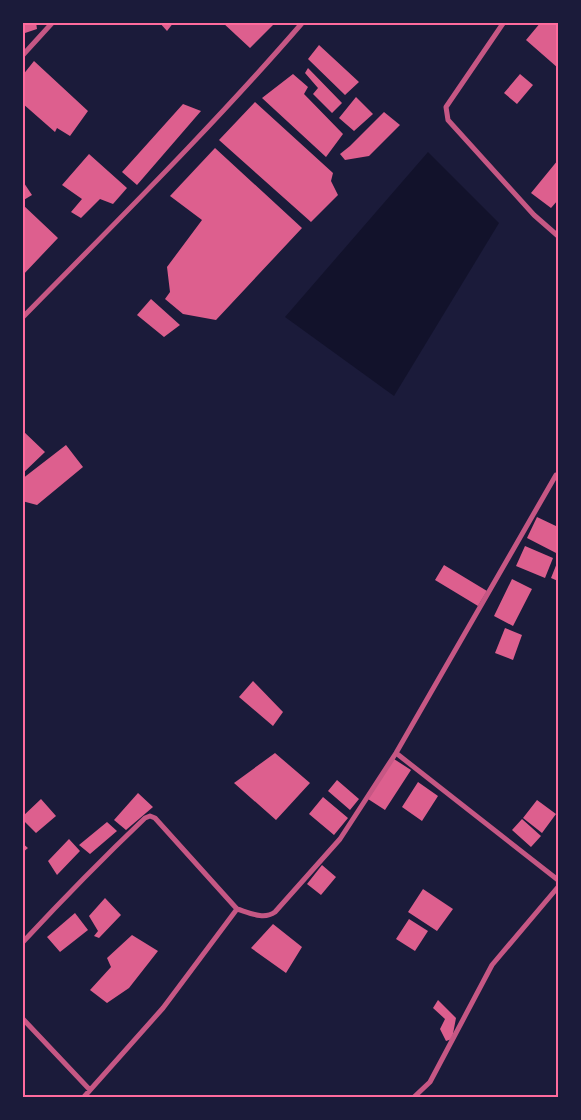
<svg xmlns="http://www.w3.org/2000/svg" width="581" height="1120" font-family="'Archivo Narrow',sans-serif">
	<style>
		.water { fill: #12122b }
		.building { fill: #dd5f8e }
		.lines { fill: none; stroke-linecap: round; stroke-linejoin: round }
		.minor { stroke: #c65784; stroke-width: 5 }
		.neatline { fill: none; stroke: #ff6b9d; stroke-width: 2 }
	</style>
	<rect width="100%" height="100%" fill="#1b1b3a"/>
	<!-- water -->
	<path class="water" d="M428 152 499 223 394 396 285 317Z"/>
	<!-- building -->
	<path class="building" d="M22 22H36L37 29 22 34Z
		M159 22H174L167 31Z
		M222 22H276L250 48Z
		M541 22H555L558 25V68L526 40Z
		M319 45 359 82 345 95 308 59Z
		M34 61 88 111 70 136 57 128 55 132 22 103V76Z
		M308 68 342 103 332 113 313 94 318 88 305 73Z
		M293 74 308 87 304 94 343 134 326 157 262 98Z
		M520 74 533 85 517 104 504 93Z
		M356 97 373 114 354 131 339 118Z
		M255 102 333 173 331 181 338 195 311 222 219 140Z
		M183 104 201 111 137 185 122 172Z
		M384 112 400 125 369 156 345 160 340 154 350 146Z
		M215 148 302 228 216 320 183 314 165 299 170 292 167 267 202 220 170 196Z
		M89 154 127 188 113 204 100 199 81 218 71 212 82 199 62 185Z
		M558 160V200L551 208 531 193Z
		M24 183 32 195 22 201V185Z
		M22 204 58 238 22 276Z
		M151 299 180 325 164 337 137 315Z
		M22 430 45 452 22 474Z
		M66 445 83 467 37 505 22 501V479Z
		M537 517 558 527V554L527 538Z
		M525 546 553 558 545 578 516 566Z
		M557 563 558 564V581L551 578Z
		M444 565 487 591 478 606 435 580Z
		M512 579 532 589 513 626 494 616Z
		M505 628 522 635 513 660 495 653Z
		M253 681 283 712 273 726 239 697Z
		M275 753 310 783 276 820 234 783Z
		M394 759 411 770 385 810 368 799Z
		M337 780 359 799 350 810 328 791Z
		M418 782 438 796 422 821 402 807Z
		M138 793 153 807 126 830 114 820Z
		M323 797 348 818 334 835 309 814Z
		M41 799 56 816 36 833 22 819V817Z
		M537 800 556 814 542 833 523 818Z
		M522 819 541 836 531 847 512 830Z
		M107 822 117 831 90 854 79 845Z
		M69 839 80 851 57 875 48 861Z
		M22 843 28 848 22 853Z
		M322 865 336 877 321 895 307 884Z
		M423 889 453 909 437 931 408 912Z
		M105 898 121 915 99 938 94 936 98 931 89 916Z
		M75 913 88 930 60 952 47 937Z
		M409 919 428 931 415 951 396 939Z
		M273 924 302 947 286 973 251 948Z
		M132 935 158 951 129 988 107 1003 90 990 111 967 107 958Z
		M438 1000 456 1018 452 1039 446 1041 440 1029 445 1019 433 1008Z"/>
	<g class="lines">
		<!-- minor -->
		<path class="minor" d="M504 22 446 107 448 120 534 215 558 236
			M22 56 53 22
			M22 318C117 221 214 125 303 22
			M396 753 558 880
			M22 943C62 900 103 858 145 818L150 816 155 818 237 909
			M22 1018 90 1090
			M83 1098 163 1008 237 909C250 913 264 920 275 912L340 839 396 753 556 475
			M413 1098 430 1082 492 965 558 887"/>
	</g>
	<!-- border -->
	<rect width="581" height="1120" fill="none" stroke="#1b1b3a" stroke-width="48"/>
	<rect x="24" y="24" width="533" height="1072" class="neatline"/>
</svg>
